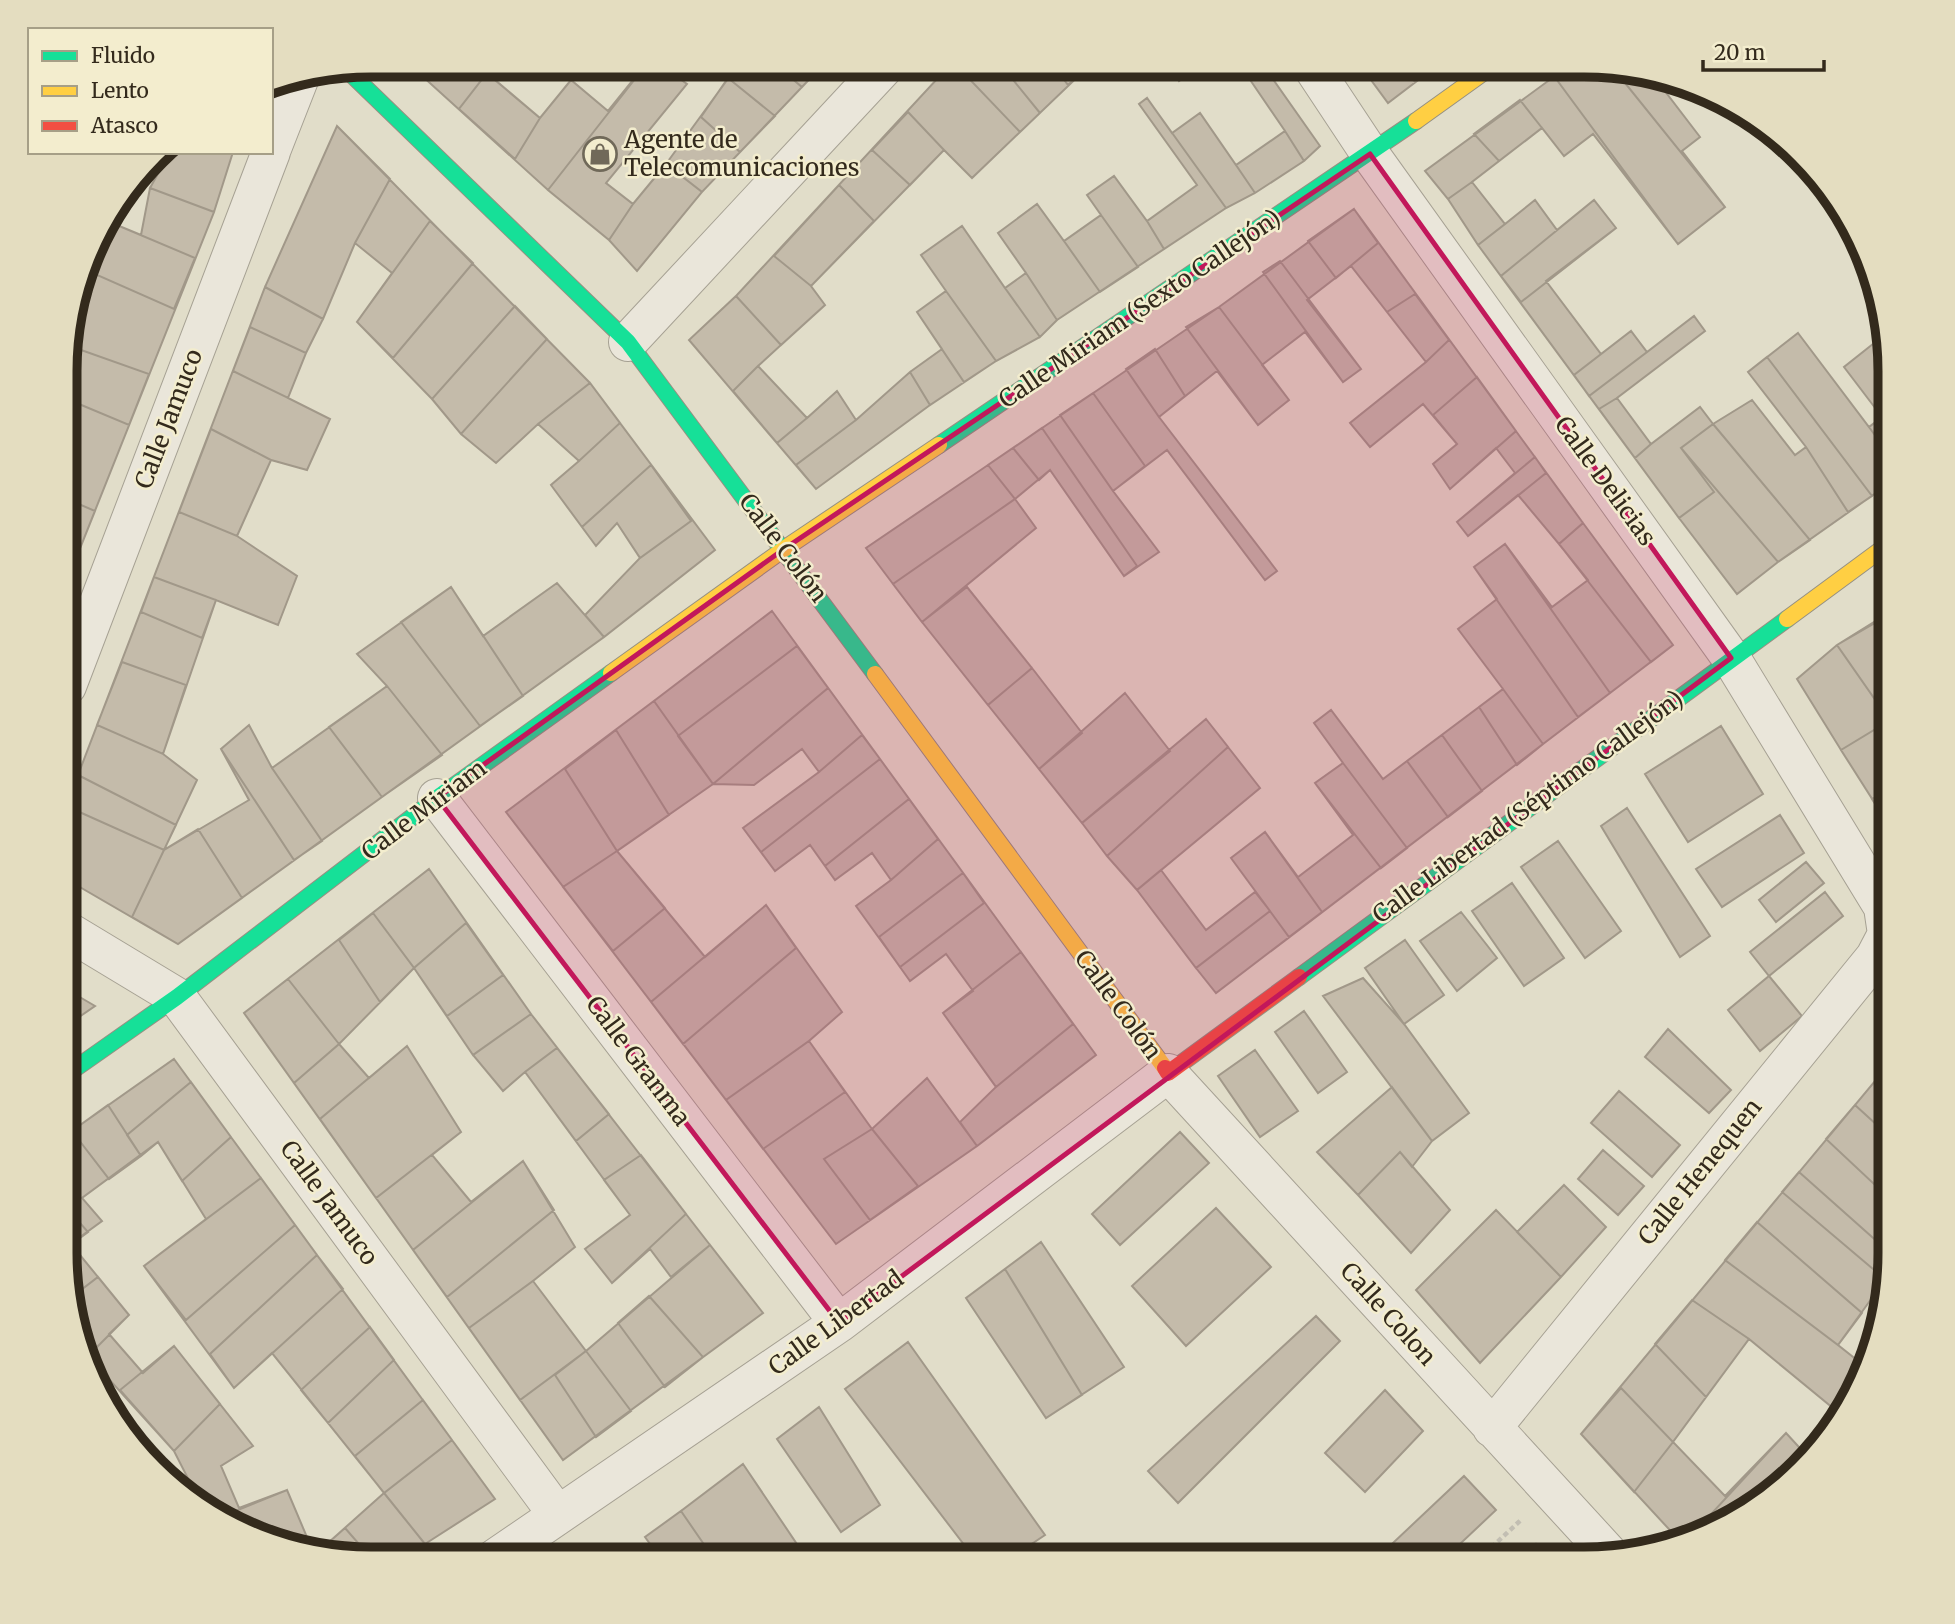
<svg xmlns="http://www.w3.org/2000/svg" width="1955" height="1624" font-family="Merriweather,serif">
	<style>
		.building { fill: #c4bbaa; stroke: #a19889; stroke-width: 2 }
		.lines { fill: none; stroke-linecap: round; stroke-linejoin: round }
		.street-casing { stroke: #a6a193; stroke-width: 40 }
		.fast-casing { stroke: #959082; stroke-width: 18 }
		.slow-casing { stroke: #959082; stroke-width: 18 }
		.jam-casing { stroke: #959082; stroke-width: 18 }
		.path { stroke: #c2beb2; stroke-width: 4.5; stroke-dasharray: 5 3.5; stroke-linecap: butt }
		.street { stroke: #eae6da; stroke-width: 38 }
		.fast { stroke: #16e098; stroke-width: 16 }
		.slow { stroke: #ffcf43; stroke-width: 16 }
		.jam { stroke: #f24e42; stroke-width: 16 }
		.marked { fill: #c2185b; fill-opacity: 0.2; stroke: #c2185b; stroke-width: 5; stroke-linejoin: round }
		.labels { text-anchor: middle; stroke-width: 5; stroke-linejoin: round; paint-order: stroke }
		.poi-label { font-size: 24px; fill: #332a1c; stroke: #f3edce; text-anchor: start }
		.street-label { font-size: 24px; fill: #332a1c; stroke: #f3edce }
		.rim { fill: none; stroke: #332a1c; stroke-width: 9 }
	</style>
	<rect width="100%" height="100%" fill="#e1ddc9"/>
	<!-- building -->
	<path class="building" d="M410 65H477L540 118 571 80 608 111 645 65H660L687 84 606 183 633 204 666 164 702 192 637 271 609 240 548 190Z
		M646 65H660L687 84 606 183 633 204 609 240 548 190Z
		M738 65H823L702 192 666 164Z
		M776 65H811L818 70 802 87Z
		M950 65H1090L972 178 944 150 811 286 825 305 781 345 736 296Z
		M956 65H1001L1040 113 1020 132Z
		M1053 65H1090L1068 85Z
		M1168 65H1200L1179 81Z
		M1240 65H1263L1320 146 1304 161 1255 193 1226 208 1057 320 1040 337 996 361 930 405 910 372 942 349 917 312 946 291 921 255 962 226 1005 288 1026 273 998 233 1037 204 1064 241 1101 215 1087 195 1114 176 1147 221 1197 185 1139 104 1147 98 1172 133 1200 113 1236 165 1285 131Z
		M1360 65H1438L1388 103Z
		M1401 65H1438L1415 82Z
		M1570 65 1613 68 1725 207 1678 244 1554 76Z
		M1570 65H1604L1654 77 1700 137 1682 151 1725 207 1678 244 1593 134 1564 156 1542 128 1472 182 1505 224 1535 200 1557 230 1594 200 1616 228 1546 281 1601 354 1631 331 1647 352 1694 316 1705 331 1617 398 1651 444 1700 407 1713 424 1681 448 1714 492 1679 518 1478 245 1448 199 1425 171Z
		M487 73 540 118 515 159 459 109Z
		M728 78 775 116 740 152 701 117Z
		M1147 98 1226 208 1164 249 1147 221 1197 185 1139 104Z
		M1520 100 1542 128 1499 161 1474 134Z
		M908 112 944 150 910 185 872 150Z
		M337 126 590 383 715 550 604 637 585 615 640 558 617 523 596 546 551 485 579 461 538 424 496 463 461 434 432 399 357 322 392 273 355 243 323 319 265 287Z
		M337 126 390 179 355 243 323 319 265 287Z
		M1285 131 1304 161 1255 193 1236 165Z
		M170 152H233L214 212 150 188Z
		M1472 182 1505 224 1478 245 1448 199Z
		M839 185 874 221 811 286 774 256Z
		M150 188 214 212 67 581V425L77 403 67 399V331L105 220 141 235Z
		M1594 200 1616 228 1521 302 1501 276Z
		M1354 209 1583 523 1559 544 1518 495 1468 536 1457 522 1515 473 1496 448 1450 489 1433 464 1457 444 1423 404 1370 447 1350 423 1426 362 1351 266 1307 300 1361 369 1343 382 1305 332 1262 365 1289 400 1258 425 1217 371 1159 417 1277 571 1265 580 1167 450 1113 491 1159 552 1124 576 1050 470 1015 499 988 465 1219 307Z
		M1354 209 1378 243 1336 278 1308 241Z
		M1101 215 1138 267 1100 292 1064 241Z
		M105 220 195 258 174 309 88 271Z
		M430 221 473 263 393 358 357 322Z
		M1280 261 1361 369 1343 382 1263 272Z
		M1026 273 1057 320 1040 337 1005 288Z
		M265 287 323 319 306 353 288 398 330 419 307 470 271 460 237 536 297 576 278 625 216 600 163 754 197 780 164 850 249 800 221 749 249 725 272 768 387 686 357 654 451 587 483 636 557 583 604 637 178 944 66 879V797L78 775Z
		M946 291 996 361 964 382 917 312Z
		M1415 294 1449 340 1426 362 1387 312Z
		M736 296 781 345 758 366 807 418 837 391 856 420 910 372 930 405 816 489 689 340Z
		M515 306 547 339 461 434 432 399Z
		M1219 307 1289 400 1258 425 1186 327Z
		M250 327 306 353 288 398 233 371Z
		M1631 331 1647 352 1589 396 1574 375Z
		M1798 333 1869 427 1882 417 1844 367 1883 336 1890 371V483L1778 562 1737 594 1679 518 1714 492 1681 448 1713 424 1752 400 1795 455 1806 447 1748 372Z
		M1883 336 1890 371V456L1869 427 1882 417 1844 367Z
		M67 345 149 374 129 425 67 399Z
		M1155 349 1185 396 1159 417 1126 369Z
		M1767 357 1872 496 1848 512 1806 447 1748 372Z
		M758 366 807 418 777 443 733 391Z
		M910 372 930 405 816 489 796 465 856 420Z
		M1477 377 1516 431 1450 489 1433 464 1457 444 1433 415Z
		M590 383 620 423 579 461 538 424Z
		M1093 393 1145 466 1113 491 1060 415Z
		M1617 398 1651 444 1635 458 1599 409Z
		M1713 424 1810 540 1778 562 1681 448Z
		M1042 428 1137 566 1124 576 1050 470 1039 480 1013 448Z
		M211 429 271 460 237 536 179 512Z
		M1535 457 1546 473 1468 536 1457 522Z
		M651 465 691 521 640 558 617 523 596 546 582 527Z
		M988 465 1015 499 893 584 866 548Z
		M67 499 95 511 67 581Z
		M1015 499 1036 528 922 622 893 584Z
		M1583 523 1673 645 1216 993 1196 968 1270 911 1231 858 1265 832 1298 877 1353 835 1315 783 1343 763 1314 723 1331 710 1383 779 1503 689 1458 629 1497 599 1474 567 1505 544 1552 607 1588 580 1559 544Z
		M1583 523 1673 645 1651 662 1559 544Z
		M1505 544 1610 693 1578 717 1474 567Z
		M154 577 216 600 202 638 141 612Z
		M451 587 523 696 480 726 401 622Z
		M967 587 1032 668 988 705 922 622Z
		M772 611 1096 1055 977 1146 960 1122 996 1087 943 1013 973 991 946 954 910 981 900 967 856 906 891 880 872 853 835 880 810 845 775 871 743 828 819 772 802 749 754 785 713 784 654 701Z
		M1890 612V723L1889 721 1841 750 1797 679 1837 645Z
		M1875 623 1890 647V721L1837 645Z
		M797 646 828 688 713 784 678 736Z
		M122 662 186 685 163 754 97 725Z
		M1032 668 1082 733 1039 769 988 705Z
		M387 686 442 755 382 797 329 727Z
		M1503 689 1543 744 1517 765 1479 707Z
		M1125 693 1170 751 1082 823 1039 769Z
		M654 701 713 784 617 851 705 957 766 905 842 1012 809 1041 872 1129 927 1078 977 1146 836 1244 506 812Z
		M1206 719 1228 747 1107 856 1082 823Z
		M1889 721 1890 723V827L1841 750Z
		M249 725 272 768 322 841 294 860 221 749Z
		M1721 726 1763 794 1688 842 1645 774Z
		M616 730 669 815 617 851 565 769Z
		M862 735 880 759 761 852 743 828 819 772Z
		M1442 735 1482 791 1448 817 1407 761Z
		M1228 747 1260 788 1137 890 1107 856Z
		M1343 763 1407 848 1381 868 1315 783Z
		M78 775 176 825 164 850 66 806V797Z
		M1890 789V827L1872 799Z
		M909 799 938 839 891 880 872 853 835 880 825 866Z
		M1627 808 1710 936 1680 957 1601 826Z
		M1780 815 1804 853 1722 907 1696 869Z
		M198 829 242 898 178 944 132 917 164 850Z
		M1265 832 1322 912 1289 937 1231 858Z
		M1558 841 1621 931 1585 958 1521 867Z
		M617 851 665 908 613 951 563 887Z
		M1806 862 1824 883 1776 922 1759 900Z
		M429 869 531 1014 473 1055 414 968 339 1044 369 1078 407 1046 461 1132 432 1155 471 1202 523 1161 575 1247 533 1281 586 1351 710 1245 763 1313 563 1460 244 1013Z
		M1161 870 1206 930 1255 892 1270 911 1196 968 1137 890Z
		M963 873 984 903 900 967 879 937Z
		M1512 883 1564 958 1524 986 1472 911Z
		M1825 892 1843 916 1769 976 1750 952Z
		M766 905 796 948 683 1044 651 1002Z
		M1461 912 1497 958 1457 991 1420 941Z
		M373 913 414 968 380 1002 339 940Z
		M466 923 503 975 447 1016 414 968Z
		M1405 940 1444 995 1404 1024 1365 968Z
		M1021 952 1073 1024 996 1087 943 1013Z
		M1769 976 1802 1016 1760 1051 1728 1010Z
		M1363 978 1404 1024 1469 1113 1432 1141 1323 996Z
		M288 979 339 1044 294 1083 244 1013Z
		M66 989 95 1006 66 1026Z
		M66 989 95 1006 66 1026Z
		M1304 1011 1347 1072 1318 1093 1275 1032Z
		M531 1014 710 1245 671 1277 650 1249 612 1283 585 1249 630 1215 525 1072 503 1091 473 1055Z
		M1668 1029 1731 1090 1709 1113 1645 1057Z
		M809 1041 845 1092 763 1149 726 1100Z
		M407 1046 461 1132 376 1198 320 1119Z
		M557 1048 609 1114 576 1141 525 1072Z
		M1255 1050 1298 1111 1260 1137 1218 1076Z
		M174 1059 495 1499 425 1544 272 1353 234 1388 144 1266 206 1219 158 1142 82 1198 102 1221 65 1248 66 1135Z
		M1890 1063V1273L1838 1345 1867 1368V1371L1839 1413 1749 1339 1673 1442 1725 1496 1786 1433 1809 1458 1801 1469 1702 1536 1679 1540 1581 1434Z
		M191 1082 231 1137 182 1181 158 1142 141 1156 127 1135Z
		M1392 1087 1432 1141 1412 1167 1400 1152 1358 1195 1317 1152Z
		M1619 1091 1680 1145 1652 1177 1591 1123Z
		M108 1105 141 1156 109 1179 72 1131Z
		M1855 1105 1890 1137V1199L1826 1139Z
		M872 1129 918 1186 870 1220 824 1159Z
		M1180 1132 1209 1163 1120 1245 1092 1214Z
		M1603 1150 1644 1186 1618 1215 1578 1179Z
		M1400 1152 1450 1210 1411 1253 1358 1195Z
		M641 1155 686 1214 612 1283 585 1249 630 1215 604 1180Z
		M523 1161 554 1210 447 1297 413 1250Z
		M1799 1172 1890 1253V1273L1886 1280 1782 1192Z
		M261 1178 295 1225 186 1320 144 1266Z
		M1564 1185 1606 1227 1561 1277 1517 1232Z
		M66 1207 88 1232 65 1249Z
		M1216 1208 1271 1267 1186 1346 1132 1286Z
		M1496 1210 1561 1277 1480 1363 1416 1290Z
		M1757 1222 1862 1313 1838 1345 1725 1260Z
		M1041 1242 1124 1367 1046 1418 966 1298Z
		M71 1244 129 1315 109 1334 143 1373 174 1346 253 1446 221 1466 239 1508 287 1490 312 1549 253 1536 198 1498 174 1451 88 1356 65 1273V1248Z
		M317 1255 343 1289 234 1388 210 1354Z
		M1005 1269 1082 1395 1046 1418 966 1298Z
		M98 1277 129 1315 88 1356 72 1297Z
		M533 1281 586 1351 520 1400 469 1328Z
		M649 1296 703 1357 665 1387 618 1323Z
		M1692 1300 1749 1339 1706 1397 1655 1344Z
		M1316 1316 1340 1341 1178 1503 1148 1471Z
		M370 1327 394 1360 328 1423 301 1390Z
		M908 1342 1045 1535 1009 1559H975L845 1389Z
		M174 1346 220 1404 174 1451 120 1390Z
		M586 1351 631 1411 596 1437 555 1375Z
		M1621 1388 1673 1442 1634 1492 1581 1434Z
		M1385 1390 1423 1431 1365 1492 1325 1453Z
		M423 1400 452 1440 384 1493 355 1456Z
		M819 1407 880 1505 841 1532 777 1439Z
		M1786 1433 1809 1458 1797 1472 1702 1536 1689 1538Z
		M743 1464 805 1556 808 1559H714L681 1511Z
		M1464 1476 1496 1510 1444 1559H1376Z
		M287 1490 312 1549 253 1536 223 1516Z
		M384 1493 425 1544 406 1559H351L319 1551Z
		M681 1511 714 1559H661L645 1537Z
		M345 1528 372 1559H351L319 1551Z
		M1536 1544 1551 1559H1521Z"/>
	<g class="lines">
		<!-- street casing -->
		<g class="street-casing">
			<path id="street" d="M1311 65 1370 154 1731 658 1883 907 1887 934 1875 957 1492 1428
				M271 151 300 77
				M628 342 886 65
				M67 686 271 152
				M437 798 839 1323
				M66 930 177 997 557 1514
				M494 1559 839 1323 1168 1073 1609 1554"/>
		</g>
		<!-- fast casing -->
		<g class="fast-casing">
			<path id="fast" d="M346 69 628 342 875 674
				M939 445 1416 121
				M1299 977 1787 619
				M66 1075 177 997 437 798 611 673"/>
		</g>
		<!-- slow casing -->
		<g class="slow-casing">
			<path id="slow" d="M1416 121 1494 65
				M1787 619 1890 543
				M611 673 784 549 939 445
				M875 674 1165 1068"/>
		</g>
		<!-- jam casing -->
		<g class="jam-casing">
			<path id="jam" d="M1165 1068 1168 1073 1299 977"/>
		</g>
		<!-- path -->
		<path class="path" d="M1479 1559 1522 1519"/>
		<!-- street -->
		<use href="#street" class="street"/>
		<!-- fast -->
		<use href="#fast" class="fast"/>
		<!-- slow -->
		<use href="#slow" class="slow"/>
		<!-- jam -->
		<use href="#jam" class="jam"/>
	</g>
	<!-- marked area -->
	<path class="marked" d="M1370 154 1731 658 839 1323 437 798 784 549Z"/>
	<!-- icons -->
	<defs>
		<g id="shop-ring" transform="scale(1.75)"><circle r="9.5" fill="#f3edce" stroke="#706959" stroke-width="1.5"/><path d="M-5-2.5h2.3a2.7 3.5 0 0 1 5.4 0H5L5.5 6h-11ZM-1.5-2.5h3a1.5 2.3 0 0 0-3 0Z" fill="#706959"/></g>
	</defs>
	<g fill-rule="evenodd">
		<use href="#shop-ring" x="600" y="154"/>
	</g>
	<g class="labels">
		<!-- poi labels -->
		<g class="poi-label">
			<text x="624" y="148">Agente de<tspan x="624" dy="28">Telecomunicaciones</tspan></text>
		</g>
		<!-- street labels -->
		<g class="street-label">
			<text transform="translate(1140 309) rotate(-34)" y="8">Calle Miriam (Sexto Callejón)</text>
			<text transform="translate(169 419) rotate(-69)" y="8">Calle Jamuco</text>
			<text transform="translate(1605 481) rotate(54)" y="8">Calle Delicias</text>
			<text transform="translate(783 548) rotate(53)" y="8">Calle Colón</text>
			<text transform="translate(1528 807) rotate(-36)" y="8">Calle Libertad (Séptimo Callejón)</text>
			<text transform="translate(424 810) rotate(-37)" y="8">Calle Miriam</text>
			<text transform="translate(1118 1005) rotate(54)" y="8">Calle Colón</text>
			<text transform="translate(638 1061) rotate(53)" y="8">Calle Granma</text>
			<text transform="translate(1700 1172) rotate(-51)" y="8">Calle Henequen</text>
			<text transform="translate(329 1203) rotate(54)" y="8">Calle Jamuco</text>
			<text transform="translate(1388 1314) rotate(48)" y="8">Calle Colon</text>
			<text transform="translate(836 1323) rotate(-36)" y="8">Calle Libertad</text>
		</g>
	</g>
	<!-- crop -->
	<path d="M0 0H1955V1624H0ZM371 77H1584A294 294 0 0 1 1878 371V1253A294 294 0 0 1 1584 1547H371A294 294 0 0 1 77 1253V371A294 294 0 0 1 371 77Z" fill="#e4ddc0" fill-rule="evenodd"/>
	<path class="rim" d="M371 77H1584A294 294 0 0 1 1878 371V1253A294 294 0 0 1 1584 1547H371A294 294 0 0 1 77 1253V371A294 294 0 0 1 371 77Z"/>
	<!-- legend -->
	<rect x="28" y="28" width="245" height="126" fill="#f3edce" stroke="#a69f87" stroke-width="2"/>
	<rect x="42" y="51" width="35" height="10" fill="#16e098" stroke="#a69f87" stroke-width="2"/>
	<text x="91" y="63" font-size="21" fill="#332a1c">Fluido</text>
	<rect x="42" y="86" width="35" height="10" fill="#ffcf43" stroke="#a69f87" stroke-width="2"/>
	<text x="91" y="98" font-size="21" fill="#332a1c">Lento</text>
	<rect x="42" y="121" width="35" height="10" fill="#f24e42" stroke="#a69f87" stroke-width="2"/>
	<text x="91" y="133" font-size="21" fill="#332a1c">Atasco</text>
	<!-- scale -->
	<path d="M1703 60v10h121v-10" fill="none" stroke="#332a1c" stroke-width="3.5"/>
	<text x="1714" y="60" font-size="21" fill="#332a1c" stroke="#f3edce" stroke-width="5" paint-order="stroke">20 m</text>
</svg>
